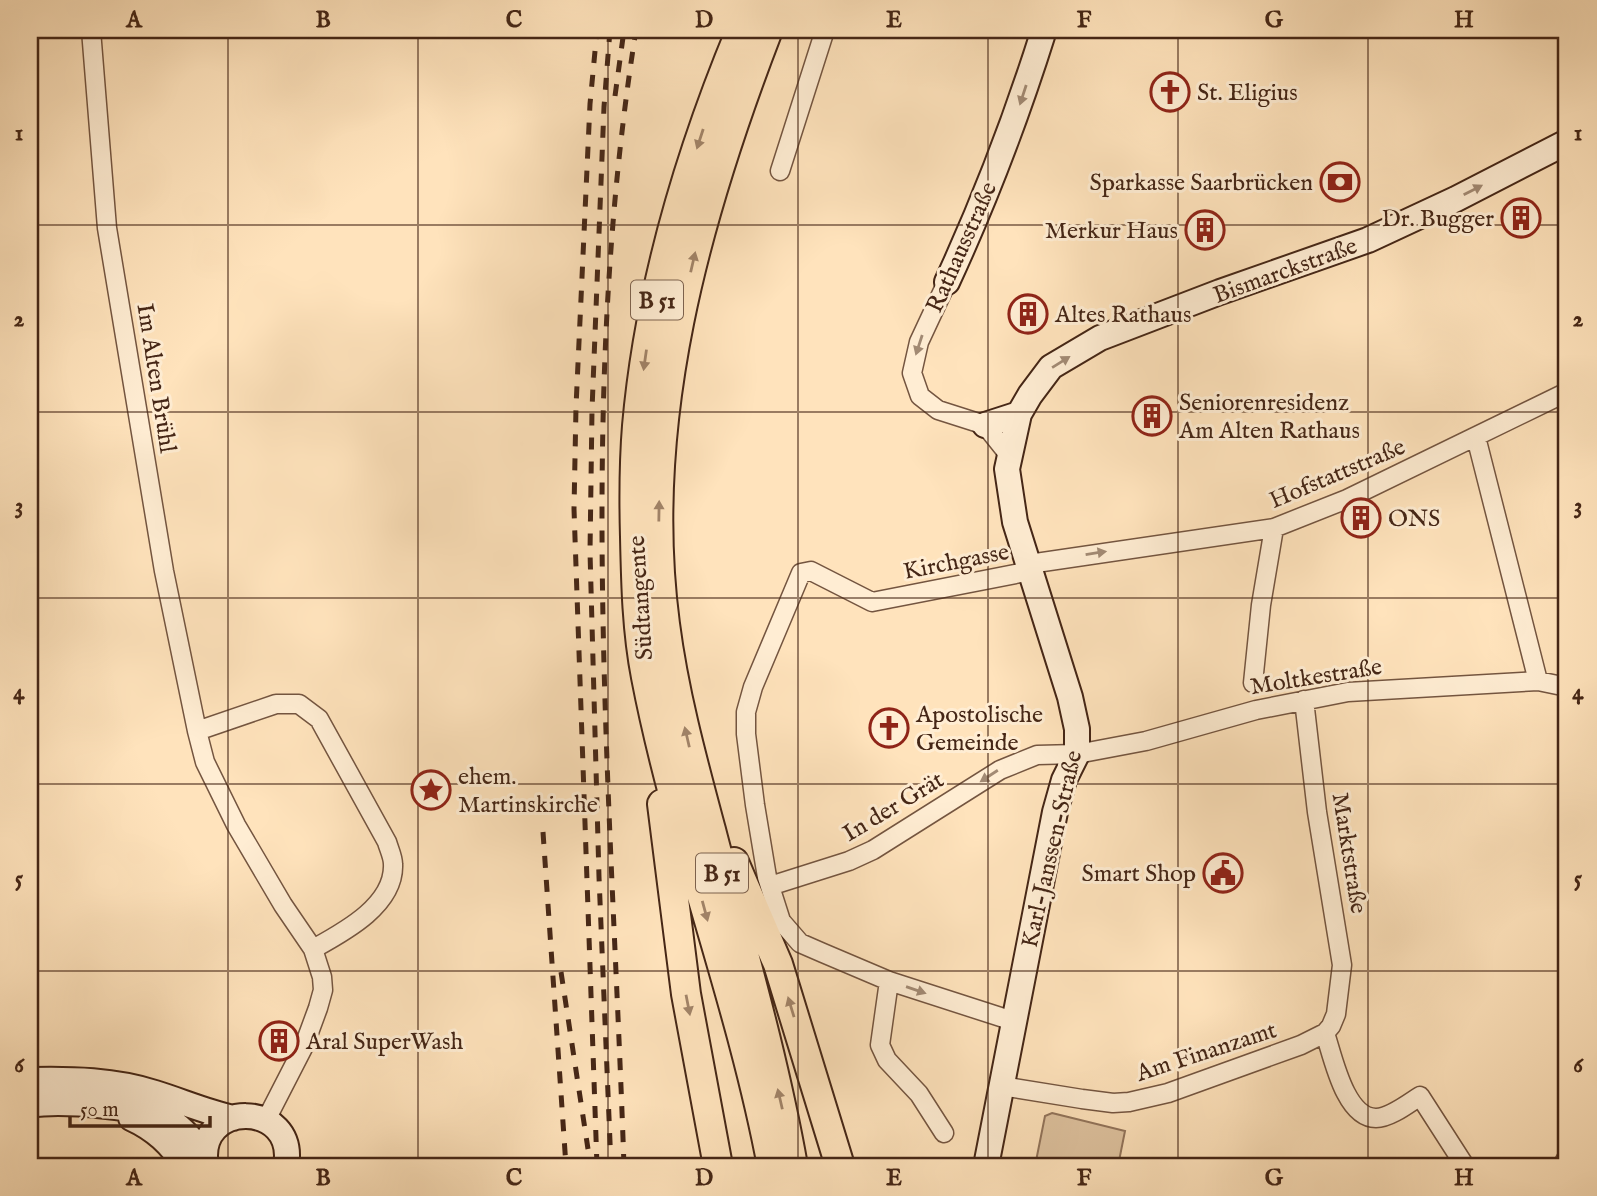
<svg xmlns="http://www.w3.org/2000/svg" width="1597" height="1196" font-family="'IM FELL English',serif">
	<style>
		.green { fill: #dfc3a0; stroke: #92745b; stroke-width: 2 }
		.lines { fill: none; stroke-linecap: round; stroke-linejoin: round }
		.street-casing { stroke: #745540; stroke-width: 21 }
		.secondary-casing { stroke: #452616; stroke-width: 28 }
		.primary-casing { stroke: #452616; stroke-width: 32 }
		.street { stroke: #ffedd3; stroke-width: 18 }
		.secondary { stroke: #ffedd3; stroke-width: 24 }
		.primary { stroke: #ffe3bc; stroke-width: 28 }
		.rail { stroke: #452616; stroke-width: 5; stroke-dasharray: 12 12; stroke-linecap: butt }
		.oneway { fill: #a28a74 }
		.oneway2 { fill: #a28469 }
		.grid { fill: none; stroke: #452616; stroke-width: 2; stroke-opacity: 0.55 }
		.labels { text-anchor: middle; stroke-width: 6; stroke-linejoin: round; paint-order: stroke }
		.shield { fill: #ffedd3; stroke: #7d624f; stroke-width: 2 }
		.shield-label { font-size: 23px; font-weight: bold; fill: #452616 }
		.poi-label { font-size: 24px; fill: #452616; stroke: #ffedd3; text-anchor: start }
		.street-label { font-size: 24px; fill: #452616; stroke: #ffedd3 }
		.neatline { fill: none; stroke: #452616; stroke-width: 2.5 }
		.grid-label { font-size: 23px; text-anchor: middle; font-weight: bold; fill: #452616 }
	</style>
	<rect width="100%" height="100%" fill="#ffe3bc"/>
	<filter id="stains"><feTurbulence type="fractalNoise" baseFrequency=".00286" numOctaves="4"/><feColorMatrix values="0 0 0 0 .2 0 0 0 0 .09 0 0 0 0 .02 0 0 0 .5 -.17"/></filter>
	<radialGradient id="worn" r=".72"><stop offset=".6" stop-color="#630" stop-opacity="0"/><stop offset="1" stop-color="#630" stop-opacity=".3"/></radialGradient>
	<!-- green -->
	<path class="green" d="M1052 1113 1125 1131 1118 1166H1035L1045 1116Z"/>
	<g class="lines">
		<!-- street casing -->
		<g class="street-casing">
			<path id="street" d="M91 30 107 228 164 571 197 731 205 762 236 825 283 905 313 949 322 977 323 990 318 1008 304 1046 266 1120
				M780 171 825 30
				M947 282 919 342 912 373 920 396 938 410 985 425 1009 455
				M1476 437 1538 681
				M1029 564 1274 528 1347 499 1567 392
				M1253 683 1261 605 1274 528
				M197 731 276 704H299L319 719 387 842C389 849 393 857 393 864 395 905 344 932 313 949
				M770 886 849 861 873 850 1000 770 1037 755 1077 754 1146 741 1256 710 1348 692 1538 681 1567 687
				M889 981 880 1045 887 1060 919 1094 944 1133
				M1013 1021 889 981 823 953 800 943 781 921 767 877 755 805 746 734V712L753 687 801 573 811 571 872 602 1031 571
				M1325 1033C1333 1057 1345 1118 1376 1118 1390 1118 1409 1103 1420 1096L1465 1166
				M1001 1086 1082 1099 1113 1103 1129 1102 1168 1093 1301 1045 1325 1033 1331 1026 1336 1014 1342 965 1317 812 1304 700
				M1562 1166 1567 1157"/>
		</g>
		<!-- secondary casing -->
		<g class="secondary-casing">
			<path id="secondary" d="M947 282C985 200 1017 116 1044 30
				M985 425 1019 414
				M30 1080C71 1079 115 1080 155 1093 181 1101 206 1112 233 1118
				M30 1105C60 1100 145 1106 171 1121 185 1130 196 1144 205 1157
				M131 1118C155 1129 171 1144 185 1166
				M206 1166C194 1099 298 1100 286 1166
				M986 1166 1055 812 1064 780 1077 754V729L1070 697 1015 522 1007 469 1019 414 1030 395 1051 367 1100 338 1220 292 1368 240 1456 199 1567 142"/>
		</g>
		<!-- primary casing -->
		<g class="primary-casing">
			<path id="primary" d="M741 30C689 155 649 290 637 426 634 463 634 500 635 537 636 584 637 631 646 677 678 843 741 1001 772 1166
				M768 30C696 217 638 421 665 624 674 694 693 763 711 830 740 942 773 1053 793 1166
				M662 804 686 994 718 1166
				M734 862 778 964 840 1166"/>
		</g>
		<!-- street -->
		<use href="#street" class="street"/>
		<!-- secondary -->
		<use href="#secondary" class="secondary"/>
		<!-- primary -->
		<use href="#primary" class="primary"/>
		<!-- rail -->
		<path class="rail" d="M610 30 604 107 592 410 590 552 599 877 611 1166
			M615 96 624 30
			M543 832 566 1166
			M561 972 588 1149
			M597 1166 574 509 576 407 590 104 597 30
			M624 1166C611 788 576 406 636 30"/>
	</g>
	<!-- one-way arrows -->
	<defs><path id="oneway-solid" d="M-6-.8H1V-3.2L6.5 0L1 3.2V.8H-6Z" transform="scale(1.75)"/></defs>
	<g class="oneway">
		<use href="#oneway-solid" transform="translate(1023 95) rotate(108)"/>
		<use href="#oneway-solid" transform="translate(1473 190) rotate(-27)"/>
		<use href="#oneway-solid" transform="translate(919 345) rotate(108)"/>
		<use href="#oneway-solid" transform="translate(1061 362) rotate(-32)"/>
		<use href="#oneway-solid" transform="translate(1096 553) rotate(-9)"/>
		<use href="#oneway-solid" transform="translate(989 776) rotate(147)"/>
		<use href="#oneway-solid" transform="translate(916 990) rotate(19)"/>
	</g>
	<g class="oneway2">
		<use href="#oneway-solid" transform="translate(700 139) rotate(108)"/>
		<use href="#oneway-solid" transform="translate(693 262) rotate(-77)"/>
		<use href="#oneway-solid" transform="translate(645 360) rotate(98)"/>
		<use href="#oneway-solid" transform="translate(659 511) rotate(-89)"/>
		<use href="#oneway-solid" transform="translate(687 737) rotate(-103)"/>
		<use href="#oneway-solid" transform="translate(705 911) rotate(75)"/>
		<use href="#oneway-solid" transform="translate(688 1005) rotate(79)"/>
		<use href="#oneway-solid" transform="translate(791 1007) rotate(-107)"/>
		<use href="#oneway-solid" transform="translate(780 1099) rotate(-103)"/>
	</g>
	<!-- grid -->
	<path class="grid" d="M228 30V1166M418 30V1166M608 30V1166M798 30V1166M988 30V1166M1178 30V1166M1368 30V1166M30 225H1567M30 412H1567M30 598H1567M30 784H1567M30 971H1567"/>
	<!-- icons -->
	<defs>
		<g id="church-ring" transform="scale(2.0125)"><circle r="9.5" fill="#ffedd3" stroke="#8f2418" stroke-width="1.5"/><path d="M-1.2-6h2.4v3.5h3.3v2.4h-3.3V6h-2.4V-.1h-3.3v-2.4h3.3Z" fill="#8f2418"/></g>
		<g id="bank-ring" transform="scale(2.0125)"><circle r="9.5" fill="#ffedd3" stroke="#8f2418" stroke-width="1.5"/><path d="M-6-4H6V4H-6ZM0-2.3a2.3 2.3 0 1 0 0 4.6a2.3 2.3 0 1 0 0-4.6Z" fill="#8f2418"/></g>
		<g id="building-ring" transform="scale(2.0125)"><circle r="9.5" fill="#ffedd3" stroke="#8f2418" stroke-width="1.5"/><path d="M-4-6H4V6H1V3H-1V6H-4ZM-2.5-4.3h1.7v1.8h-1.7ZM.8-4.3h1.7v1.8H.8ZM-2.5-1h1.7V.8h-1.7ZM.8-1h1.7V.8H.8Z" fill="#8f2418"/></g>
		<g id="sight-ring" transform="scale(2.0125)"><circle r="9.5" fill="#ffedd3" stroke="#8f2418" stroke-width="1.5"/><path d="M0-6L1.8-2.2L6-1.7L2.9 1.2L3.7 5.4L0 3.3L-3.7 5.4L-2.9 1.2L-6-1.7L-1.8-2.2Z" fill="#8f2418"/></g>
		<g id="civic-ring" transform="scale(2.0125)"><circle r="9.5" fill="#ffedd3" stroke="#8f2418" stroke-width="1.5"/><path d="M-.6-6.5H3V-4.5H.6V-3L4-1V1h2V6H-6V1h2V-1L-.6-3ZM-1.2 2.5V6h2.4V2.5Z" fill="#8f2418"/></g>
	</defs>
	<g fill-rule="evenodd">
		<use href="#church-ring" x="1170" y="92"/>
		<use href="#bank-ring" x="1340" y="182"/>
		<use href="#building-ring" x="1521" y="218"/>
		<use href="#building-ring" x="1205" y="230"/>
		<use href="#building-ring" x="1028" y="314"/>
		<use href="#building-ring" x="1152" y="416"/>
		<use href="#building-ring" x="1361" y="518"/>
		<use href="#church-ring" x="889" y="728"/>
		<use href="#sight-ring" x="431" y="790"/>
		<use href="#civic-ring" x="1223" y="873"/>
		<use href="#building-ring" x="279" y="1041"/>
	</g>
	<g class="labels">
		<!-- shield labels -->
		<g class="shield">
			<rect x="631" y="280.5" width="52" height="39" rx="5"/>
			<rect x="696" y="853.5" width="52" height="39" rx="5"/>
		</g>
		<g class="shield-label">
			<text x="657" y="308">B 51</text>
			<text x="722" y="881">B 51</text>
		</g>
		<!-- poi labels -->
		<g class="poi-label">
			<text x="1197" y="100">St. Eligius</text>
			<text x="1313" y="190" text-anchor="end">Sparkasse Saarbrücken</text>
			<text x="1494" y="226" text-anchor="end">Dr. Bugger</text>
			<text x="1178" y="238" text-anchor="end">Merkur Haus</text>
			<text x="1055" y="322">Altes Rathaus</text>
			<text x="1179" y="410">Seniorenresidenz<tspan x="1179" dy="28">Am Alten Rathaus</tspan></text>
			<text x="1388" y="526">ONS</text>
			<text x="916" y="722">Apostolische<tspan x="916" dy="28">Gemeinde</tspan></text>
			<text x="458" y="784">ehem.<tspan x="458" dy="28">Martinskirche</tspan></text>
			<text x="1196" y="881" text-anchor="end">Smart Shop</text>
			<text x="306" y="1049">Aral SuperWash</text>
		</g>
		<!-- street labels -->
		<g class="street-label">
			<text transform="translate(961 247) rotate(-66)" y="8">Rathausstraße</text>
			<text transform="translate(1285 270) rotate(-20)" y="8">Bismarckstraße</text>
			<text transform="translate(157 378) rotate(81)" y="8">Im Alten Brühl</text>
			<text transform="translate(1337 473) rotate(-23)" y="8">Hofstattstraße</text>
			<text transform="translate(956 561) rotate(-11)" y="8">Kirchgasse</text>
			<text transform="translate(640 598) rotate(-94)" y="8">Südtangente</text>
			<text transform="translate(1316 676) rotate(-9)" y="8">Moltkestraße</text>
			<text transform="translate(893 806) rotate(-31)" y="8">In der Grät</text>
			<text transform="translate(1051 849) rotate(-77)" y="8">Karl-Janssen-Straße</text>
			<text transform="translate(1350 853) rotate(81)" y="8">Marktstraße</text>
			<text transform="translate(1206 1051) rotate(-18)" y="8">Am Finanzamt</text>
		</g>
	</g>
	<!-- margin -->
	<rect width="1597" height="1196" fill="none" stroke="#ffe3bc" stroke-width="77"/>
	<!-- scale -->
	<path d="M70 1116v10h140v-10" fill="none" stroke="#452616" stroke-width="3.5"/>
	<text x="80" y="1116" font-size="21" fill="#452616" stroke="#ffedd3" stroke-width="5" paint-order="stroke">50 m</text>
	<rect x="38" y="38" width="1520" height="1120" class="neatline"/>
	<g class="grid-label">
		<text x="134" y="27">A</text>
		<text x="323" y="27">B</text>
		<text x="514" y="27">C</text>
		<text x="704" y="27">D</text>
		<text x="894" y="27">E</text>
		<text x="1084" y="27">F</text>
		<text x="1274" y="27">G</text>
		<text x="1464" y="27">H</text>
		<text x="19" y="140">1</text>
		<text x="1578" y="140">1</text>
		<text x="19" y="326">2</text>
		<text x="1578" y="326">2</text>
		<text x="19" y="513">3</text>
		<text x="1578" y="513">3</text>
		<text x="19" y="699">4</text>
		<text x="1578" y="699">4</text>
		<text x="19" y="886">5</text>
		<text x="1578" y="886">5</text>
		<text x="19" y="1072">6</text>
		<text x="1578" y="1072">6</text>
		<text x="134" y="1185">A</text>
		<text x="323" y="1185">B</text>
		<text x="514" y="1185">C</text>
		<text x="704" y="1185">D</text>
		<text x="894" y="1185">E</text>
		<text x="1084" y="1185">F</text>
		<text x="1274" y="1185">G</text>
		<text x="1464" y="1185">H</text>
	</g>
	<rect width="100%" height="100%" filter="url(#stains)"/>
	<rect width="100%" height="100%" fill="url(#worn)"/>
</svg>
